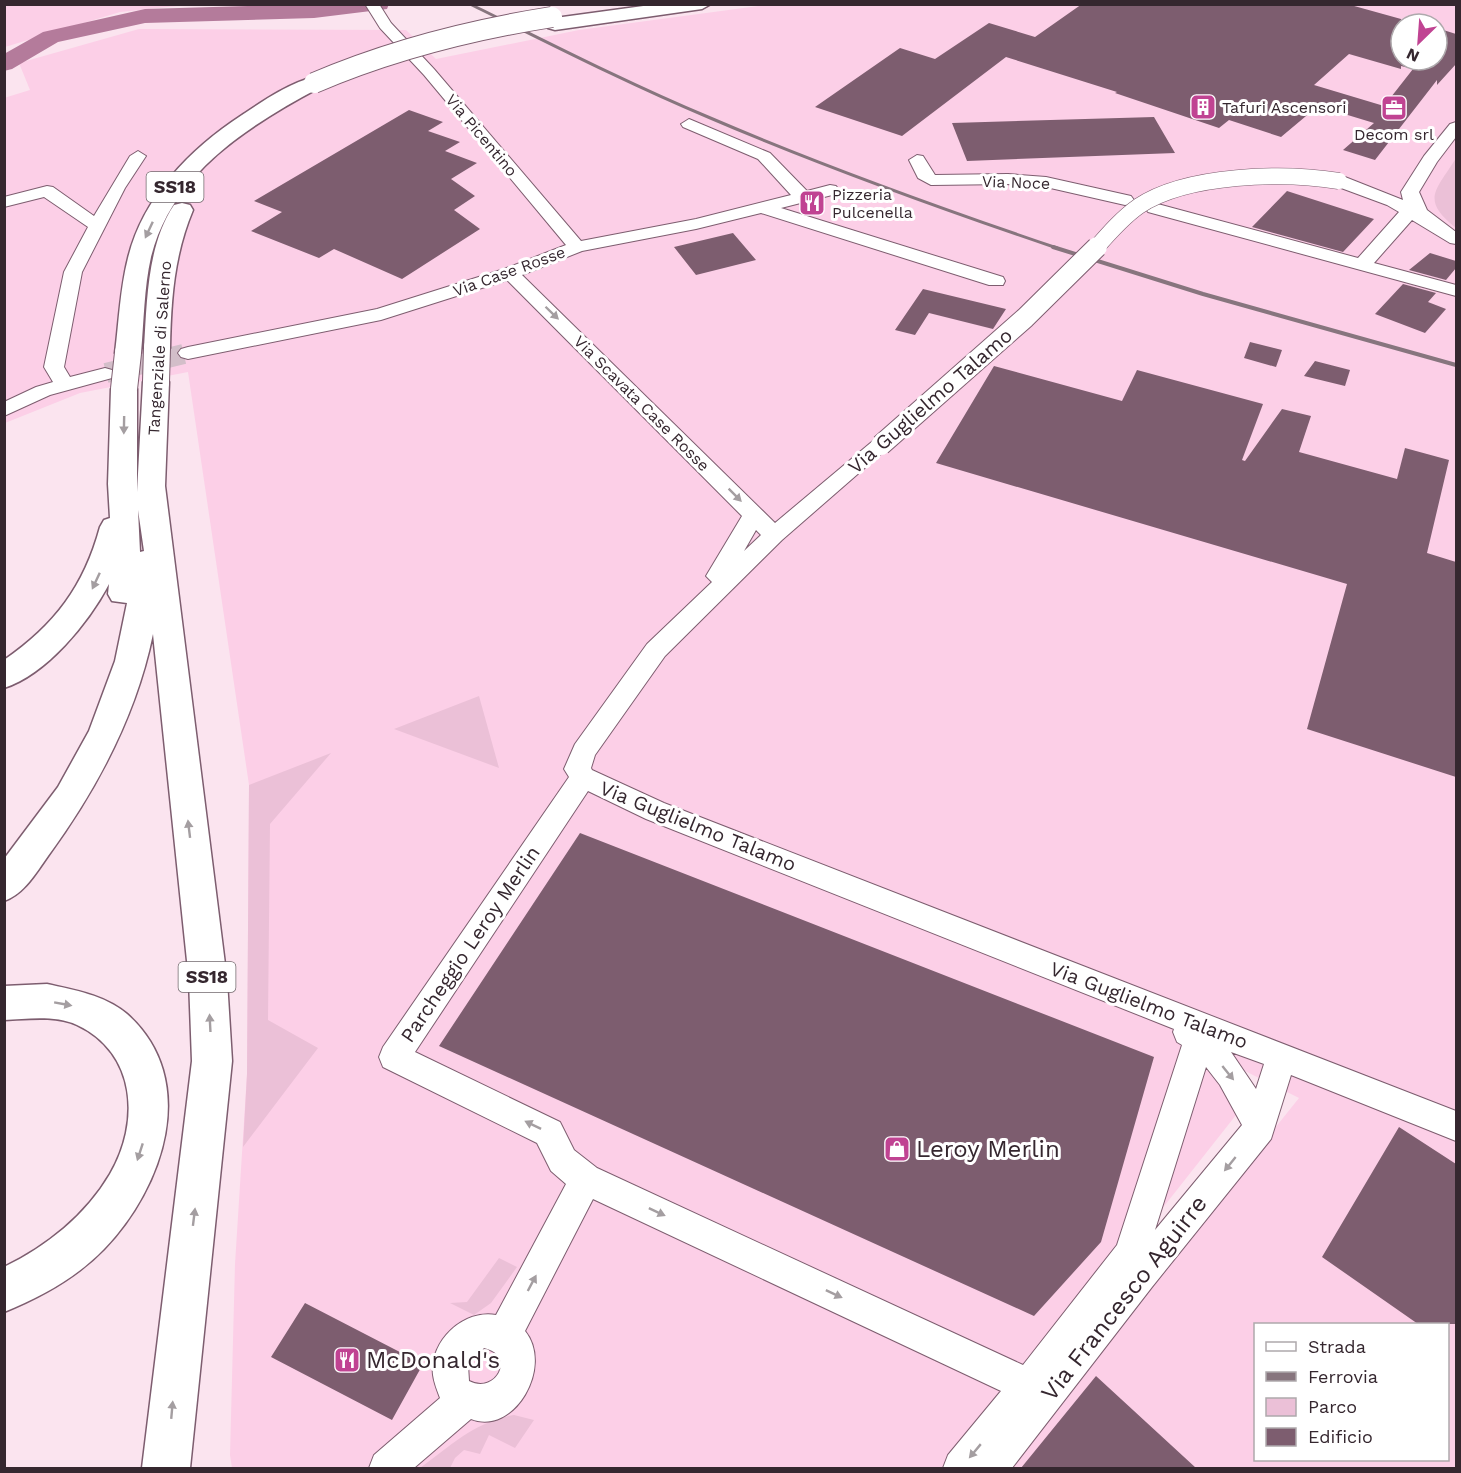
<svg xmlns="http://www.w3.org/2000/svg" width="1461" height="1473" font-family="'Work Sans',sans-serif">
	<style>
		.built { fill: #fccfe7; fill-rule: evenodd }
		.green { fill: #ebc0d7 }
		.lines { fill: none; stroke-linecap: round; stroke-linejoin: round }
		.river { fill: #b47b9b; fill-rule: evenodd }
		.building { fill: #7d5d6f; fill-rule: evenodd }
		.minor-tunnel { stroke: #d3bec9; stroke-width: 20; stroke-dasharray: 20 10; stroke-linecap: butt }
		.minor-casing { stroke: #7d5d6f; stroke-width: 2 }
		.highway-casing { stroke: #7d5d6f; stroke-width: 3 }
		.minor { fill: #fff; fill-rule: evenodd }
		.highway { fill: #fff; fill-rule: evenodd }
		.rail-far1 { stroke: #87757e; stroke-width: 3 }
		.rail { stroke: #87757e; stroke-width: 4 }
		.minor-bridge-far1-casing { stroke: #7d5d6f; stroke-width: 17; stroke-linecap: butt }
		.minor-bridge-casing { stroke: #7d5d6f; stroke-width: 22; stroke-linecap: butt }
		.highway-bridge-far1-casing { stroke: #7d5d6f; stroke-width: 22; stroke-linecap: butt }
		.highway-bridge-casing { stroke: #7d5d6f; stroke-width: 28; stroke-linecap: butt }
		.minor-bridge-far1 { stroke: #fff; stroke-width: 16 }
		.minor-bridge { stroke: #fff; stroke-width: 20 }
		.highway-bridge-far1 { stroke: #fff; stroke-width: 20 }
		.highway-bridge { stroke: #fff; stroke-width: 26 }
		.oneway { fill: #a49ea1 }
		.labels { text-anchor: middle; stroke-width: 6; stroke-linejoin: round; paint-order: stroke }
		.far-poi-label { font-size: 16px; fill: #35272f; stroke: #fff; text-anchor: start }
		.far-street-label { font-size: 16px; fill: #35272f; stroke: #fff }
		.shield { fill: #fff; stroke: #72686d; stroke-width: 1.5 }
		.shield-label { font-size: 18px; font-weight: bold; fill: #35272f }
		.street-label { font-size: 20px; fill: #35272f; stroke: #fff }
		.near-poi-label { font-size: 24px; fill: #35272f; stroke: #fff; text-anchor: start }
		.near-street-label { font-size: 24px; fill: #35272f; stroke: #fff }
	</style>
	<rect width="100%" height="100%" fill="#fbe4ef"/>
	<!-- built -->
	<path class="built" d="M774 4 1456 5V1468H1003L1299 1098 1199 1048 1236 1115 1012 1399 951 1468H232L230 1455 235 1264 247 1074 249 785 188 372 80 393 5 423 4 98 30 90 19 63 139 29 406 30 436 59 579 30ZM1401 24H1437V60H1401ZM1256 1324H1448V1460H1256Z
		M4 5 5 4 243 5H187L120 12 5 47Z"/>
	<!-- green -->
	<path class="green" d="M1456 158V228C1420 199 1436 191 1456 158Z
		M479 696 499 768 394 729Z
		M331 753 270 824 268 1020 318 1048 243 1147 247 1074 249 785Z
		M499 1258 517 1267 491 1303 474 1315 450 1303 467 1302Z
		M514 1415 534 1420 515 1448 489 1435 480 1454 464 1450 455 1458 450 1468H420C450 1446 476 1421 514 1415Z"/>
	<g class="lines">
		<!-- river -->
		<path class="river" d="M313 4H389L387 9 379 10 314 18 145 23 58 42 12 69 4 71V54L43 32 145 9Z"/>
	</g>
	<!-- building -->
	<path class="building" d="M1082 4H1347L1401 19V60H1437V28L1456 34V64L1437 85V80L1375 160 1343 150 1374 123 1318 106 1281 137 1229 120 1219 128 1115 93 1117 92 1006 57 902 136 815 107 900 48 935 59 989 23 1035 37ZM1349 54 1401 69V66L1413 69 1384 106 1314 85Z
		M409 110 443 122 428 131 460 142 445 151 477 163 451 179 475 196 454 210 480 229 402 279 334 249 319 258 251 231 282 212 254 201Z
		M1154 117 1175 153 967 161 952 123Z
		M1287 191 1374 219 1343 252 1252 227Z
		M733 233 756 260 696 275 674 247Z
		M1430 253 1456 261V268L1446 280 1409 270Z
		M1403 284 1436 293 1428 302 1446 309 1425 333 1375 314Z
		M923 289 1006 309 993 329 929 313 915 335 895 330Z
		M1250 342 1282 350 1276 367 1244 358Z
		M1315 361 1350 370 1345 386 1304 376Z
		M994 366 1122 401 1137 370 1263 404 1242 460 1245 461 1282 409 1311 416 1299 452 1397 479 1405 448 1449 460 1427 553 1456 562V777L1307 729 1347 584 936 463Z
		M580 833 1154 1057 1101 1242 1034 1316 439 1046Z
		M1399 1127 1456 1164V1324H1418L1322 1257Z
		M305 1303 423 1364 392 1420 271 1357Z
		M1096 1376 1196 1468H1021Z"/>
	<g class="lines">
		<!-- minor-tunnel -->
		<path class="minor-tunnel" d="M106 373 188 353"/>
		<!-- minor casing -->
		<g class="minor-casing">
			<path id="minor" d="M365 4H379L391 23 434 69 581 241 696 219 791 195 758 159 683 127 681 124 689 119 770 153 807 191 830 185 836 186 839 190 836 194 781 208 1003 277 1005 281 1003 285H989L761 213 696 229 582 251 522 275 775 523 874 440 881 438 888 440 891 445 782 540 665 656 595 755 591 768 592 770 664 803 1456 1111V1141L1291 1075 1271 1139 1152 1287 1012 1468H943L948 1455 1001 1391 593 1199 525 1331C554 1367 514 1436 471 1419L414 1468H369L374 1455 440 1398C437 1390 434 1383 433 1375 429 1341 464 1309 496 1315L566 1184 551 1171 537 1143 383 1067 379 1057 383 1047 569 777 564 769 575 744 647 644 712 582 706 576 742 516 507 280 381 320 188 359 181 357 178 353 181 349 188 347 377 309 504 269 566 245 424 75 380 28ZM756 530 761 535 744 551ZM588 791 646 819 1174 1029 1173 1032 1177 1042 1182 1045 1117 1245 1023 1365 597 1168 574 1150 560 1122 415 1052ZM1231 1052 1264 1064 1256 1089ZM1206 1067 1220 1085 1242 1125 1155 1230ZM484 1348C517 1355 496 1395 469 1381L468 1365Z
				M1456 122V137L1437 162 1419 192 1427 210 1456 232V244L1450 243 1412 220 1374 263 1456 285V296L1148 212 1145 208 1148 204 1154 203 1358 258 1399 212 1387 205 1333 185 1331 181 1333 177H1345L1403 200 1401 192 1424 156 1450 124Z
				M138 151 146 156 125 188 82 272 64 367 70 377 105 368 112 370 115 374 112 378 50 395 4 416V402L36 387 53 382 44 367 64 272 88 227 44 197 4 207V197L47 186 53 187 94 216 130 156Z
				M917 155 923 156 935 175 1008 174 1046 177 1131 196 1134 200 1131 204 1125 205 1046 187 1008 184 931 185 918 178 909 160Z"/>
		</g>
		<!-- highway casing -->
		<g class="highway-casing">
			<path id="highway" d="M658 4H711L702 9 555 30 548 28 546 24 548 20 555 18Z
				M314 77 321 79 324 83 321 87C249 125 172 173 151 257 144 288 144 321 141 353L137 358 128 361 119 358 115 353C119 321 120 289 128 258 143 197 190 149 242 115 263 101 289 83 314 77Z
				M182 203 190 205 193 210C174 255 171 300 170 348L166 353 157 356 148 353 144 348C147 302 147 245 174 205Z
				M156 374 165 377 169 382 165 486 227 980 232 1061 190 1468H142L192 1061 189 980 153 634C136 716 97 789 48 856 36 873 24 894 4 901V859L58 787 89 731 115 661 127 603 112 601 108 594 109 584C89 622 46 675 4 688V660C55 625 84 586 100 527L104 520 110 518 108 484 111 389 115 383 124 381 133 383 137 389V492L143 382 147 377ZM138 510 144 551 140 552Z
				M47 984C74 990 105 995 127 1014 201 1080 163 1188 104 1249 76 1278 41 1297 4 1312V1267C46 1247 86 1215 110 1174 140 1123 137 1053 77 1025 55 1015 28 1019 4 1020V986Z"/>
		</g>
		<!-- minor -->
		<use href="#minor" class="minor"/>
		<!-- highway -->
		<use href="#highway" class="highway"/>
		<!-- rail-far1 -->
		<path class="rail-far1" d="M470 4C549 43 627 83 708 117 822 166 939 208 1057 248"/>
		<!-- rail -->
		<path class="rail" d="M1053 247 1203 294 1456 365"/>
		<!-- minor-bridge-far1 casing -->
		<g class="minor-bridge-far1-casing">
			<path id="minor-bridge-far1" d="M1096 248C1109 233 1123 217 1139 206 1187 174 1284 172 1339 181"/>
		</g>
		<!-- minor-bridge casing -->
		<g class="minor-bridge-casing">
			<path id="minor-bridge" d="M881 445 1025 318 1097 247"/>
		</g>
		<!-- highway-bridge-far1 casing -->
		<g class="highway-bridge-far1-casing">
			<path id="highway-bridge-far1" d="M314 83C391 50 470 30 552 17"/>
		</g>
		<!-- highway-bridge casing -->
		<g class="highway-bridge-casing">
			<path id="highway-bridge" d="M156 382 157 348
				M124 389 128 353"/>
		</g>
		<!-- minor-bridge-far1 -->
		<use href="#minor-bridge-far1" class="minor-bridge-far1"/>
		<!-- minor-bridge -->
		<use href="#minor-bridge" class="minor-bridge"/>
		<!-- highway-bridge-far1 -->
		<use href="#highway-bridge-far1" class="highway-bridge-far1"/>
		<!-- highway-bridge -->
		<use href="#highway-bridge" class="highway-bridge"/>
	</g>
	<!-- one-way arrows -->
	<defs><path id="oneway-solid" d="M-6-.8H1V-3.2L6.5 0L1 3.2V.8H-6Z" transform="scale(1.5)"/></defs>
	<g class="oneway">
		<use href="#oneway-solid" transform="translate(149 230) rotate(115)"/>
		<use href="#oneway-solid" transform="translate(552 313) rotate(44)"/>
		<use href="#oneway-solid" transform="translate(124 425) rotate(91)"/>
		<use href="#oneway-solid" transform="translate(735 495) rotate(45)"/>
		<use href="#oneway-solid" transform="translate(96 581) rotate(115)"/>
		<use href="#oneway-solid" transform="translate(189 829) rotate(-97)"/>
		<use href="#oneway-solid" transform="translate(63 1004) rotate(10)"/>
		<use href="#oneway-solid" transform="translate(210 1023) rotate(-93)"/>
		<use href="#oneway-solid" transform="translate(1228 1073) rotate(51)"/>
		<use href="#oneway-solid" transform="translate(533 1125) rotate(-154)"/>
		<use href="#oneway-solid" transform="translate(140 1152) rotate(108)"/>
		<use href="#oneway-solid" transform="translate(1230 1164) rotate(129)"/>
		<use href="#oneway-solid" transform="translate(657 1212) rotate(25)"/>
		<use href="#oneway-solid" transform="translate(194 1217) rotate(-83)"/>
		<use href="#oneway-solid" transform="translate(532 1283) rotate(-62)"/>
		<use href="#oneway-solid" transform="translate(834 1294) rotate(25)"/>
		<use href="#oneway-solid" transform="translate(172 1410) rotate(-85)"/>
		<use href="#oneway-solid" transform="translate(975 1451) rotate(130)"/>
	</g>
	<!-- icons -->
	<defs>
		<g id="building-square" transform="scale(1.35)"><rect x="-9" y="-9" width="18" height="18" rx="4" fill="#c04392" stroke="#fff"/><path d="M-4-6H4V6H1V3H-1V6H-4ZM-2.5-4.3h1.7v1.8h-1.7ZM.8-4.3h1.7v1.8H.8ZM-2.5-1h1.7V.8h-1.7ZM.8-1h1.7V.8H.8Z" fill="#fff"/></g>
		<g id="office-square" transform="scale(1.35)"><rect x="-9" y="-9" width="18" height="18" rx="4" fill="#c04392" stroke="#fff"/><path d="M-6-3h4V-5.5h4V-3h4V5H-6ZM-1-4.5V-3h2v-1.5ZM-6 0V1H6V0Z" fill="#fff"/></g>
		<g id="restaurant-square" transform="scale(1.35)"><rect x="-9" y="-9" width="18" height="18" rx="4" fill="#c04392" stroke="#fff"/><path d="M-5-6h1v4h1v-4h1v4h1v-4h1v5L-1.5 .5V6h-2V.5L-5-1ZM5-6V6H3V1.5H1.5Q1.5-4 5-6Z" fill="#fff"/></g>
		<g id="shop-square" transform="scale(1.35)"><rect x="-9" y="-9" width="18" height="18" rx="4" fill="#c04392" stroke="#fff"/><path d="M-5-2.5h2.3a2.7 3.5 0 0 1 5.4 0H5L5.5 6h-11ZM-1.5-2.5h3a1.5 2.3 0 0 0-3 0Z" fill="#fff"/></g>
	</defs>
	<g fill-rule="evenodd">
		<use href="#building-square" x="1203" y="107"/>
		<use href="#office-square" x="1394" y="108"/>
		<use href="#restaurant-square" x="812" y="203"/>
		<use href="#shop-square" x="897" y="1149"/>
		<use href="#restaurant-square" x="347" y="1360"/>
	</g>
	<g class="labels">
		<!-- far-poi labels -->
		<g class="far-poi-label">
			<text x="1222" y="113">Tafuri Ascensori</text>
			<text x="1394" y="140" text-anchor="middle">Decom srl</text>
			<text x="832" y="200">Pizzeria<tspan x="832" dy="18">Pulcenella</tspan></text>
		</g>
		<!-- far-street labels -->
		<g class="far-street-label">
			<text transform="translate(482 135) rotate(50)" y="6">Via Picentino</text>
			<text transform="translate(1016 182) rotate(2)" y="6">Via Noce</text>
			<text transform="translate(509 271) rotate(-20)" y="6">Via Case Rosse</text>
			<text transform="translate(159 348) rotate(-86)" y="6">Tangenziale di Salerno</text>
			<text transform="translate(642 403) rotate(45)" y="6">Via Scavata Case Rosse</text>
		</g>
		<!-- shield labels -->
		<g class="shield">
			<rect x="146.5" y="172" width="57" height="30" rx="4.5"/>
			<rect x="178.5" y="962" width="57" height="30" rx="4.5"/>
		</g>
		<g class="shield-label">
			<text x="175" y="193">SS18</text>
			<text x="207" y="983">SS18</text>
		</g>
		<!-- street labels -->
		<g class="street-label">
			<text transform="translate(930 401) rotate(-41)" y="7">Via Guglielmo Talamo</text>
			<text transform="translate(698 826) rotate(22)" y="7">Via Guglielmo Talamo</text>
			<text transform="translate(470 944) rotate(-56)" y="7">Parcheggio Leroy Merlin</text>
			<text transform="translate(1149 1005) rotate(21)" y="7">Via Guglielmo Talamo</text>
		</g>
		<!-- near-poi labels -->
		<g class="near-poi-label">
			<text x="916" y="1157">Leroy Merlin</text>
			<text x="366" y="1368">McDonald's</text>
		</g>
		<!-- near-street labels -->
		<g class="near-street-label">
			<text transform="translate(1124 1298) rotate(-52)" y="8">Via Francesco Aguirre</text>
		</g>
	</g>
	<!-- border -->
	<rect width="1461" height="1473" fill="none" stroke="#35272f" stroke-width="12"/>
	<!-- legend -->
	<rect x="1254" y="1323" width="195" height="138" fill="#ffffff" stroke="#aea9ac" stroke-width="1.5"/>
	<rect x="1266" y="1342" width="30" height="9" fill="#ffffff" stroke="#aea9ac" stroke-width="1.5"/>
	<text x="1308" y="1353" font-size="18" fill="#35272f">Strada</text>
	<rect x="1266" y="1372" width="30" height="9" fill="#87757e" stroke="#aea9ac" stroke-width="1.5"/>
	<text x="1308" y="1383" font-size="18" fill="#35272f">Ferrovia</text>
	<rect x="1266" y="1398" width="30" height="18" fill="#ebc0d7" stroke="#aea9ac" stroke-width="1.5"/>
	<text x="1308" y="1413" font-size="18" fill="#35272f">Parco</text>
	<rect x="1266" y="1428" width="30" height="18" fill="#7d5d6f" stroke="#aea9ac" stroke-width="1.5"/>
	<text x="1308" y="1443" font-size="18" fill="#35272f">Edificio</text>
	<!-- north arrow -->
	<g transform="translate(1419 42) rotate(205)"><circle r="28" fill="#ffffff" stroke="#aea9ac" stroke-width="1.5"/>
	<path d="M0-4.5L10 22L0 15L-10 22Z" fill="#c04392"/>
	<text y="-9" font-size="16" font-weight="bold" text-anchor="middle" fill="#35272f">N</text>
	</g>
</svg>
